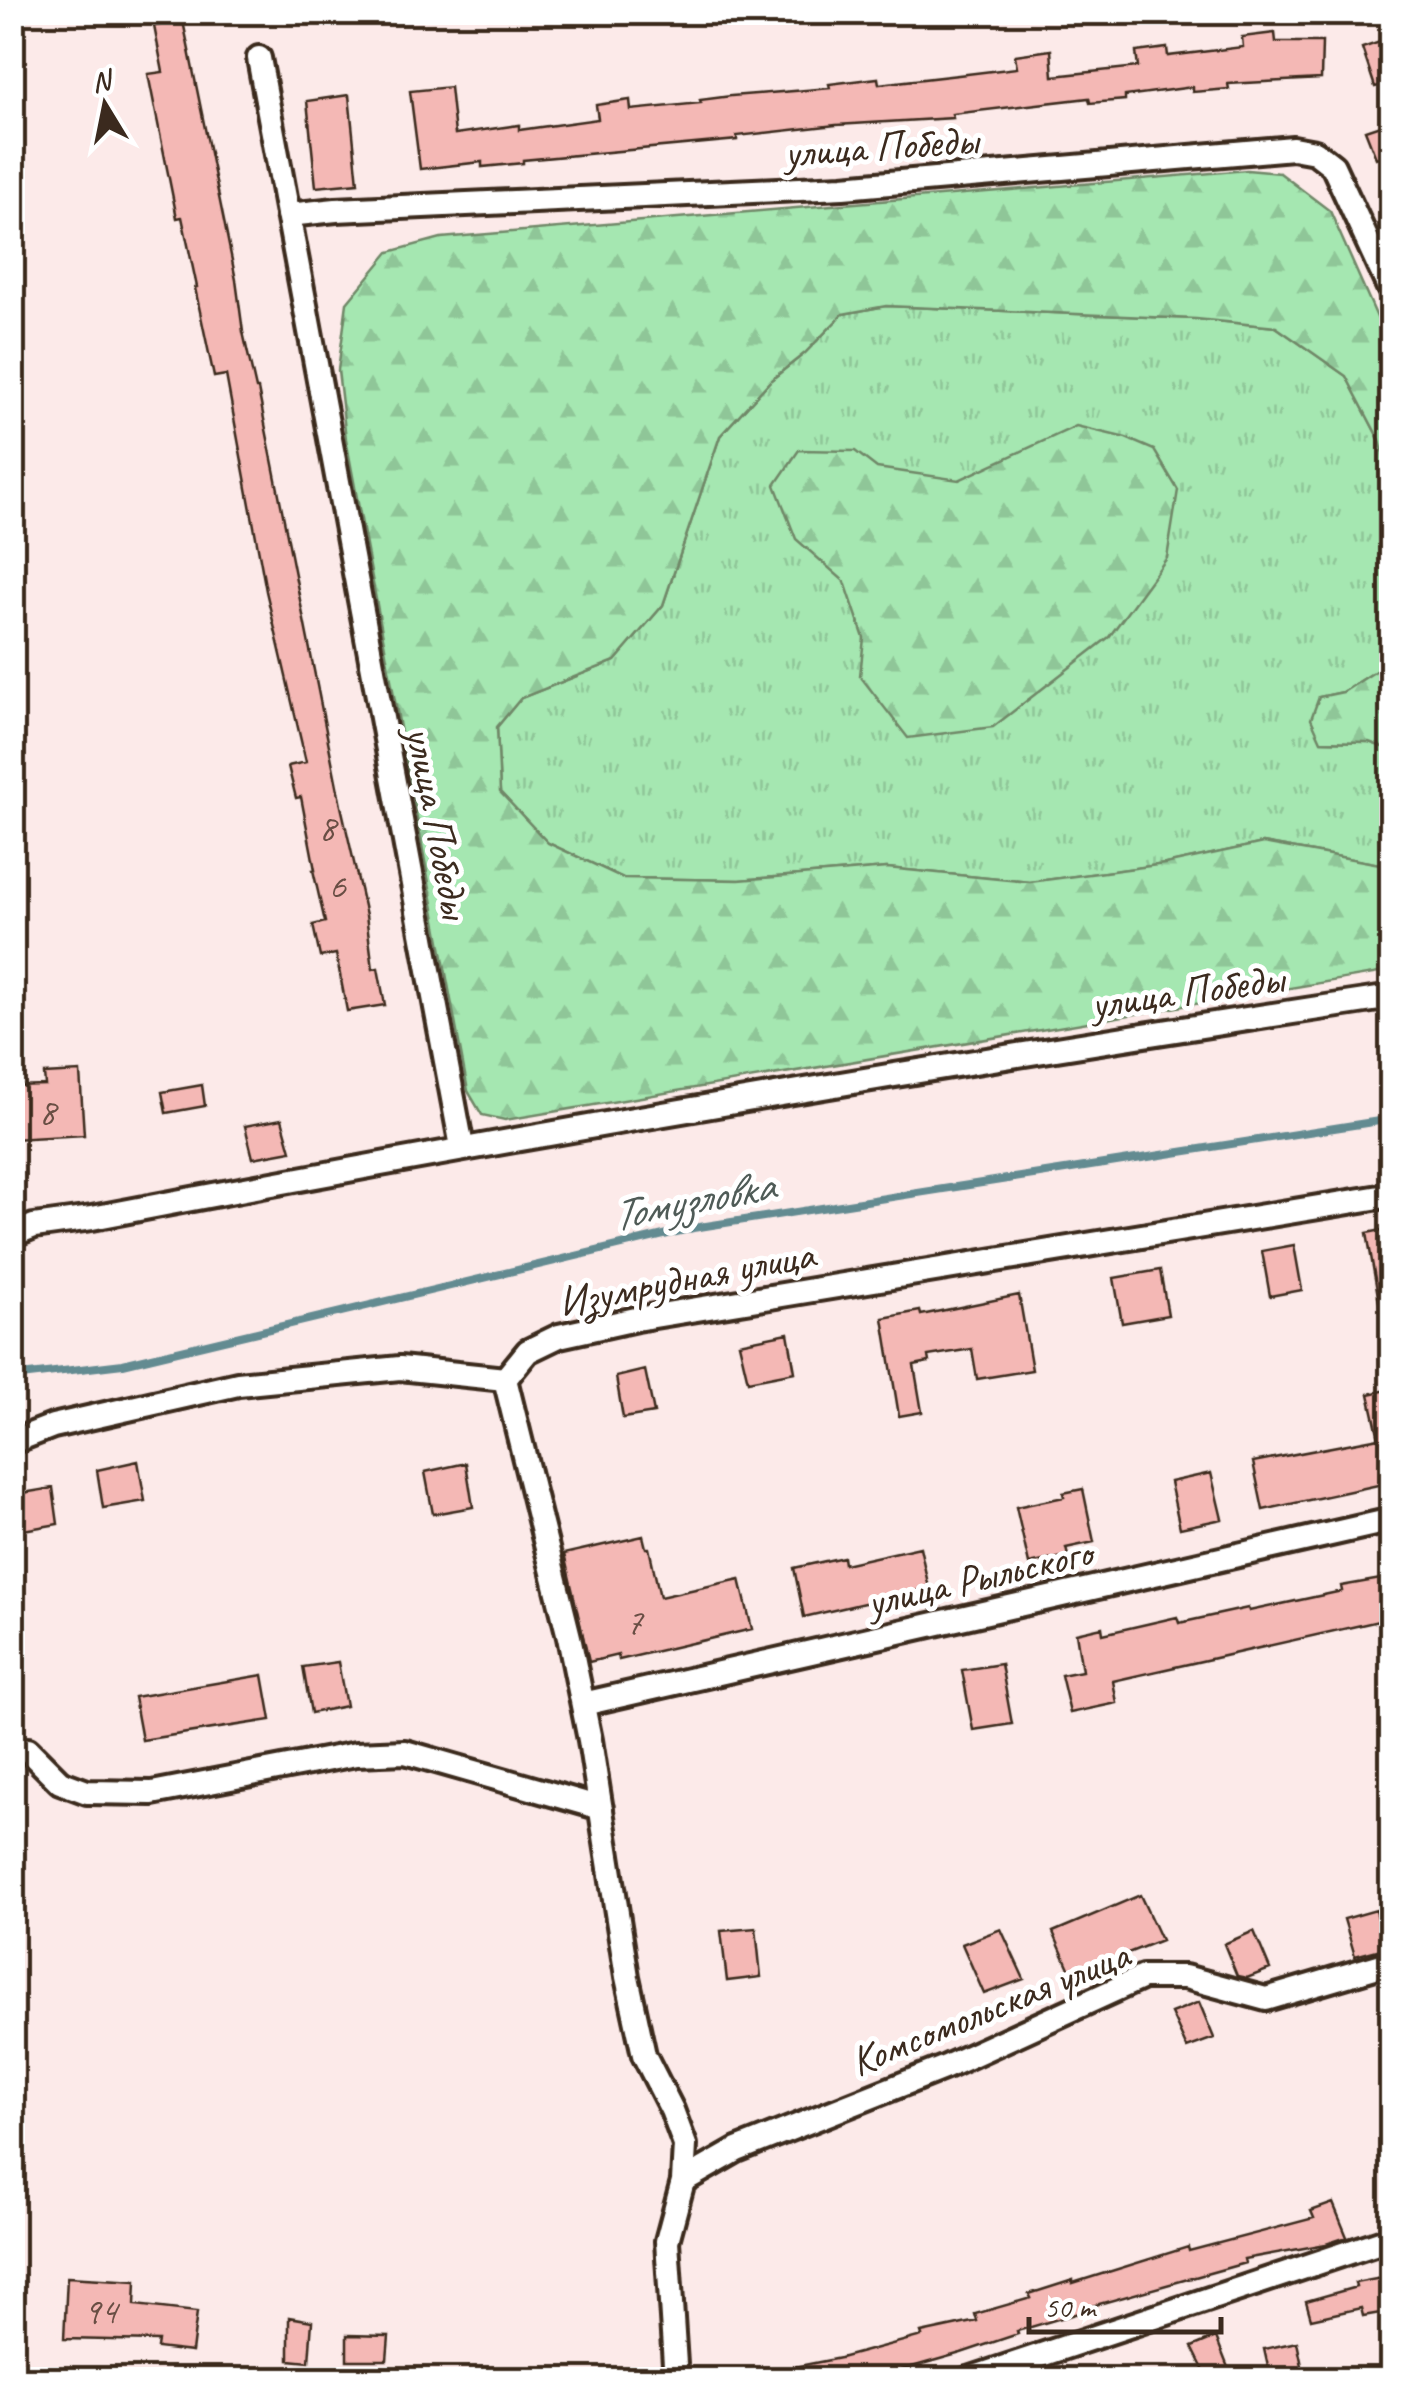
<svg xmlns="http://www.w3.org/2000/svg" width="1404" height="2392" font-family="Caveat,sans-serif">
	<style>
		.grass { fill: url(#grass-tufts); stroke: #708868; stroke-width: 2.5 }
		.forest { fill: url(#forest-firs); stroke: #708868; stroke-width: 2.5 }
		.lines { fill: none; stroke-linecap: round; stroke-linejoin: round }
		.stream { stroke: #648b91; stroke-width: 8 }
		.building { fill: #f4b8b5; stroke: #3b2a1e; stroke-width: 2.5 }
		.street-casing { stroke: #3b2a1e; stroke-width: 30 }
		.street { stroke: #fff; stroke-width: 22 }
		.labels { text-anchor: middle; stroke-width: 10; stroke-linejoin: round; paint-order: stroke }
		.number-label { font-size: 38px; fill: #694e44 }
		.street-label { font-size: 42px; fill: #3b2a1e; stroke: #fff }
		.water-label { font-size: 45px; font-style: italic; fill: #4f5b57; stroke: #fff }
	</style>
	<defs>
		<pattern id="grass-tufts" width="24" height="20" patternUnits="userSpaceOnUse" patternTransform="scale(2.5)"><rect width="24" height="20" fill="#a5e7b1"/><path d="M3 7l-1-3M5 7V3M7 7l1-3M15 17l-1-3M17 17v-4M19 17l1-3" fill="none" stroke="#8fc698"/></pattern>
		<pattern id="forest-firs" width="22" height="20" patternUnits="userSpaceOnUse" patternTransform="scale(2.5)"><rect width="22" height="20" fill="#a5e7b1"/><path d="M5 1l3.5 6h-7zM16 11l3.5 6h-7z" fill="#8fc698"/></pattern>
	</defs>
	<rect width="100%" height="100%" fill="#fceae9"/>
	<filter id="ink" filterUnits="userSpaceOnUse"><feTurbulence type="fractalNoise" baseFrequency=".01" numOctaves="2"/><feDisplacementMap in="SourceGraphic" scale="20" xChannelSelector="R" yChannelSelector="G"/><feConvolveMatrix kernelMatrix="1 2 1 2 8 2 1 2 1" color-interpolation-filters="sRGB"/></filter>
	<g filter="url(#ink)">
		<!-- grass -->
		<path class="grass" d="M885 306 1196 319 1276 327 1346 376 1380 441 1391 482V633L1382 667 1343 692 1319 697 1322 741 1369 742 1391 750V866L1263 843 1166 864 1030 882 887 868 739 880 623 878 548 843 500 792 497 727 521 698 615 661 663 605 720 436 771 380 805 353 843 314Z"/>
		<!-- forest -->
		<path class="forest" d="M1247 170 1280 173 1330 211 1391 349V482L1380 441 1346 376 1276 327 1196 319 886 306 843 314 805 353 771 380 720 436 663 605 615 661 521 698 497 727 500 792 548 843 623 878 739 880 887 868 1030 882 1165 864 1263 843 1391 866V971L505 1120 482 1115 468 1091 346 439 338 370 347 303 389 252 441 238Z
			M1076 426 1126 438 1154 450 1178 490 1167 558 1109 637 993 727 908 738 860 676 864 638 845 582 796 539 775 485 799 450 855 451 877 468 959 480Z
			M1391 633V750L1369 742 1321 741 1311 719 1319 697 1343 692 1382 667Z"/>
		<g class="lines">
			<!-- stream -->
			<path class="stream" d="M12 1377 123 1364 693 1228 1392 1119"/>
		</g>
		<!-- building -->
		<path class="building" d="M183 21 236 280 243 332 256 389H258L341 806 366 915 373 969 378 968 385 1005 347 1011 336 954 320 957 313 925 325 922 313 870H315L301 797 296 798 288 766 306 762 266 591 226 375 214 377 195 288 197 287 182 217 177 218 148 74 163 72 154 26Z
			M1275 33 1276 42H1322L1321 79 1228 84 1229 89 1193 92V87L1125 96V100L1090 103 1089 98 952 114 953 118 836 125 737 136V140L523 160V163L482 167V162L420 169 410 91 450 87 455 134 519 125V130L598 119 596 105 630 100 631 110 701 103 700 100 731 96 830 88 829 84 878 78 879 84 967 74 1017 68 1015 55 1051 50 1053 76 1138 67 1136 52 1167 48 1168 56 1243 47 1242 37Z
			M1392 38V83L1375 87 1362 48Z
			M349 95 358 183 316 187 307 101Z
			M1392 121V153L1376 158 1365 130Z
			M80 1072 84 1135 12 1139V1086L45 1085 44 1074Z
			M202 1085 205 1106 166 1113 162 1092Z
			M282 1119 291 1151 253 1158 245 1126Z
			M1392 1228V1312L1381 1313 1367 1233Z
			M1294 1245 1302 1290 1270 1296 1262 1251Z
			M1160 1270 1168 1315 1122 1323 1114 1278Z
			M1019 1295 1032 1370 977 1379 972 1349 928 1356 929 1362 914 1365 922 1412 899 1416 883 1318 920 1311 921 1315Z
			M788 1333 795 1372 748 1381 739 1343Z
			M645 1370 654 1413 623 1418 616 1377Z
			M1392 1389V1482L1263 1510 1253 1462 1379 1438 1369 1394Z
			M138 1461 145 1501 103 1508 97 1470Z
			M466 1463 473 1507 433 1514 425 1472Z
			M1211 1473 1222 1519 1180 1528 1170 1482Z
			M53 1488 58 1524 23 1530 17 1494Z
			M1083 1489 1094 1542 1066 1548 1068 1556 1029 1564 1016 1507 1064 1497 1063 1493Z
			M643 1536 646 1548H649L660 1597 740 1579 752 1629 619 1660 618 1655 589 1662 564 1554Z
			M920 1547 929 1588 804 1617 794 1568 843 1557 844 1564Z
			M1392 1577V1618L1113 1681 1117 1703 1070 1713 1061 1675 1082 1671 1076 1633 1102 1627 1103 1634 1177 1617 1179 1623 1248 1608 1249 1611 1342 1591 1341 1586Z
			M338 1662 346 1706 311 1713 303 1667Z
			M1001 1664 1012 1724 973 1730 962 1670Z
			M263 1675 271 1720 142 1740 134 1697Z
			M1140 1895 1161 1940 1072 1975 1053 1932Z
			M1376 1910 1385 1948 1355 1956 1344 1919Z
			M756 1928 761 1977 727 1981 721 1931Z
			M1001 1929 1024 1979 984 1994 962 1944Z
			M1254 1931 1270 1969 1247 1978 1237 1976 1224 1944Z
			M1199 2002 1214 2038 1187 2048 1171 2013Z
			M1333 2203 1347 2237 1326 2244 1244 2259 1245 2263 1081 2309 1082 2312 1017 2331 1018 2334 961 2353 866 2380H774L773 2371 840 2358 922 2336 921 2333 977 2321 975 2314 1031 2298 1029 2294 1073 2280V2283L1188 2247 1189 2251 1314 2218 1311 2211Z
			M1392 2276V2311L1363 2316 1361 2308 1311 2319 1306 2301 1356 2287 1355 2283Z
			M67 2277 136 2281 135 2305 197 2312 192 2352 157 2348 158 2341 64 2339Z
			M289 2317 312 2321 309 2362 289 2360Z
			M347 2335 389 2336 387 2360H347Z
			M1216 2337 1229 2370 1208 2379 1192 2347Z
			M1297 2342 1305 2380H1271L1264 2349Z"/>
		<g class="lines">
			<!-- street casing -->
			<g class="street-casing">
				<path id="street" d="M259 58 462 1147
					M288 215 336 210 843 187 1293 148 1315 152 1333 166 1392 294
					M12 1235 34 1226 92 1218C524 1135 957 1062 1392 997
					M505 1379 569 1637 590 1740 627 1977 644 2055 672 2110 685 2145 683 2181 667 2241 676 2380
					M12 1442 53 1426 238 1384 400 1368 505 1379 528 1351 559 1336 636 1319 1392 1195
					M583 1704 1392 1520
					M28 1750 60 1782 87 1792 152 1793 356 1754 405 1752 601 1808
					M683 2181 737 2150 946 2067 1143 1977H1185L1266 1999 1392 1962
					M966 2380 1392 2238"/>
			</g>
			<!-- street -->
			<use href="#street" class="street"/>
		</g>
	</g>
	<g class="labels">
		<!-- number labels -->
		<g class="number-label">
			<text x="327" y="840">8</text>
			<text x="337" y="898">6</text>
			<text x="47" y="1124">8</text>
			<text x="634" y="1634">7</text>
			<text x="100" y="2323">94</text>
		</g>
		<!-- street labels -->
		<g class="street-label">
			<text transform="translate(881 145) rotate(-4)" y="15">улица Победы</text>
			<text transform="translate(439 822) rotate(79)" y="15">улица Победы</text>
			<text transform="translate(1187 990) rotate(-8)" y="15">улица Победы</text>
			<text transform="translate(686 1277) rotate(-11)" y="15">Изумрудная улица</text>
			<text transform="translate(979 1576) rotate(-13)" y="15">улица Рыльского</text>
			<text transform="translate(989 2007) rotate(-22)" y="15">Комсомольская улица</text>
		</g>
		<!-- water labels -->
		<g class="water-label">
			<text transform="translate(692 1199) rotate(-11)" y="16">Томузловка</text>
		</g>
	</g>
	<!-- margin -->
	<rect width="1404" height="2392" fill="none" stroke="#fff" stroke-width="50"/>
	<rect x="25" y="25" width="1354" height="2342" fill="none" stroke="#3b2a1e" stroke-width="4" filter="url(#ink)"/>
	<!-- north arrow -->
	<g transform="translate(105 105) rotate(350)" stroke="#ffffff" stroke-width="8" paint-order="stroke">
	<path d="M0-8L18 38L0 25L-18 38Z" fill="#3b2a1e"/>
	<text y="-15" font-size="28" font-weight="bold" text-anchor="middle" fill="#3b2a1e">N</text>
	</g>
	<!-- scale -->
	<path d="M1029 2317v15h192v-15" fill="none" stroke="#3b2a1e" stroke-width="5"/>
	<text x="1044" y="2317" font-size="30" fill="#3b2a1e" stroke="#ffffff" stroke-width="8" paint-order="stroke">50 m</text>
</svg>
